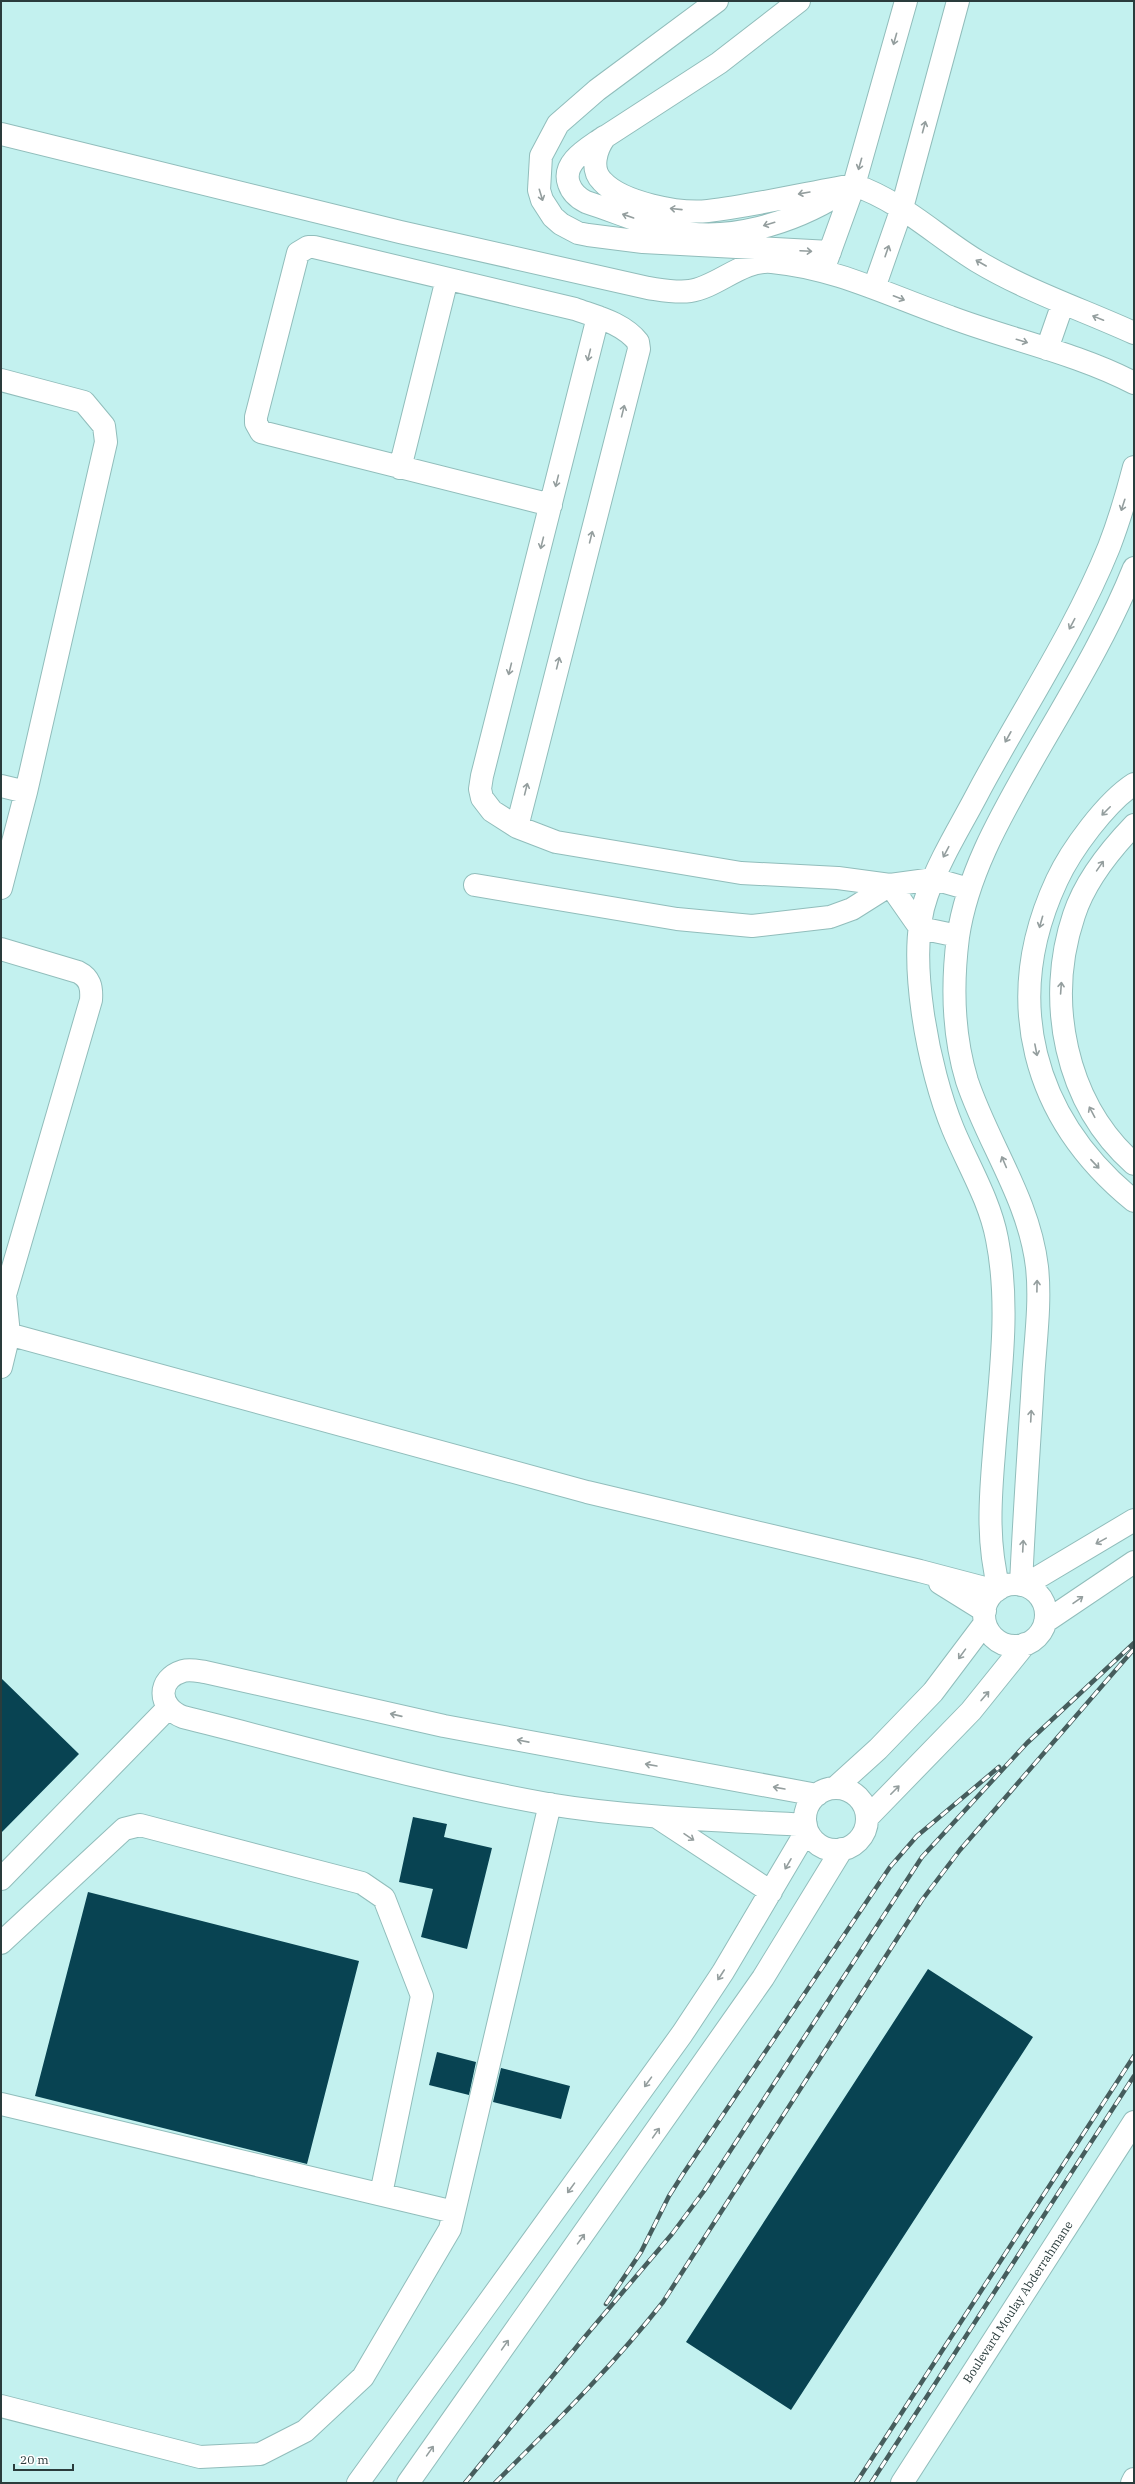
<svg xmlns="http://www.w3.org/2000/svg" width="1135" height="2484" font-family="'IBM Plex Serif',serif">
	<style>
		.building { fill: #084352 }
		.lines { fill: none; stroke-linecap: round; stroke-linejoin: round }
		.minor-casing { stroke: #91bdbb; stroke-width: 24 }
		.major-casing { stroke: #91bdbb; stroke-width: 24 }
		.minor { stroke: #fff; stroke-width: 22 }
		.major { stroke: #fff; stroke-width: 22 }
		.rail-casing { stroke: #465d5d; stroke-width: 4.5 }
		.rail { stroke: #fff; stroke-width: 3; stroke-dasharray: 9; stroke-linecap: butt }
		.oneway { stroke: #949e9e }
		.labels { text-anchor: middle; stroke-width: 4; stroke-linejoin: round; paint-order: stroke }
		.street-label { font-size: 12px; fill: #2a3c3c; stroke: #fff }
	</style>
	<rect width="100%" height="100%" fill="#c3f1ef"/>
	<!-- building -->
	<path class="building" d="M1 1678 79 1754 1 1833Z
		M413 1817 447 1824 444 1837 492 1848 467 1949 421 1937 433 1889 399 1882Z
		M88 1892 359 1961 307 2164 35 2096Z
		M928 1969 1033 2037 791 2410 686 2342Z
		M437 2052 476 2062 469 2095 429 2085Z
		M501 2068 570 2086 561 2119 493 2102Z"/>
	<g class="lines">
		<!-- minor casing -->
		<g class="minor-casing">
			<path id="minor" d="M717 1 597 90 558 124 541 156 539 190 542 200 553 217 561 224 578 233 588 235 643 242 830 252
				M799 1 719 63 605 137C596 149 590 169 602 181 622 203 679 214 708 211 757 205 806 193 854 185 901 201 936 236 977 261 1027 291 1081 309 1134 333
				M1 134 400 232 648 288C662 290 676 293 690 291 718 287 742 259 772 262 836 268 890 296 950 317 1011 340 1076 353 1134 383
				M604 137C589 148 561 162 569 184 572 193 578 198 586 202 614 211 641 223 670 230 727 244 793 223 841 193
				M825 265 854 185 906 1
				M874 288 902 208 958 1
				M598 317 482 776 480 789 482 798 492 811 517 827 556 842 741 873 838 878 890 885 934 879 969 889
				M1047 349 1063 303
				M1 380 84 402 104 426 106 442 26 792 1 786
				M400 468 447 279
				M517 827 639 349 638 342C623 323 597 317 575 309L314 247H308L298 253 256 417V423L261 432 551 505
				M475 885 677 919 752 926 830 917 852 909 890 885
				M890 885 920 928 958 936
				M1 888 26 792
				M1 949 78 972C90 978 92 987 91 1000L5 1295 9 1334 1 1367
				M1 1332 587 1492 920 1571 996 1591
				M940 1583 985 1611
				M984 1615a31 31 0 1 1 62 0a31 31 0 1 1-62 0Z
				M1021 1585C1024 1516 1029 1448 1033 1380 1035 1343 1041 1304 1037 1267 1029 1199 988 1144 967 1081 953 1035 952 984 958 937 967 876 998 821 1028 768 1065 703 1106 638 1134 568
				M1025 1585 1134 1520
				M999 1589C987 1543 990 1500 994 1453 999 1383 1011 1309 997 1239 990 1201 968 1165 953 1129 929 1071 905 955 927 895 940 858 962 824 980 789 1023 709 1075 631 1109 547 1119 521 1127 494 1134 467
				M1045 1622 1134 1562
				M835 1788 878 1749 933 1692 985 1623
				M805 1819a31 31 0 1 1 62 0a31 31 0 1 1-62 0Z
				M657 1817 771 1892
				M867 1818 971 1711 1025 1644
				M806 1825C720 1820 633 1818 548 1804 425 1782 304 1747 183 1717 157 1707 157 1679 183 1671 190 1669 198 1671 205 1672L444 1726 817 1795
				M1 1879 168 1708
				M1 1943 124 1829 140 1825 362 1883 384 1898 422 1996 381 2194
				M1 2104 454 2212
				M1 2406 200 2457 260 2454 305 2431 363 2377 450 2229 550 1804
				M358 2483 682 2034 723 1972 807 1830
				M408 2483 763 1978 842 1849
				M902 2483 1134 2122
				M1132 2483 1134 2479"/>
		</g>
		<!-- major casing -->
		<g class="major-casing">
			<path id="major" d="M1134 784C1106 802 1071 850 1057 880 1001 1000 1032 1118 1134 1201
				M1134 825C1109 851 1085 881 1074 915 1045 1001 1065 1103 1134 1164"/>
		</g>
		<!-- minor -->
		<use href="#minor" class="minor"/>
		<!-- major -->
		<use href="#major" class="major"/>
		<!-- rail casing -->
		<g class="rail-casing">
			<path id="rail" d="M606 2304 641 2252 669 2196 683 2174 890 1867 917 1836 999 1767
				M465 2483 583 2339 672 2234 704 2191 922 1857 1027 1743 1134 1643
				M495 2483C553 2425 612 2367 663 2302L922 1900 960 1850 1134 1649
				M856 2483 1134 2056
				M871 2483 1134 2076"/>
		</g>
		<!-- rail -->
		<use href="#rail" class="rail"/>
	</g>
	<!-- one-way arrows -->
	<defs><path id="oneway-shaft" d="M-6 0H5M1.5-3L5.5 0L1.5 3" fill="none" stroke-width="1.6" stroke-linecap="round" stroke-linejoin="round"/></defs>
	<g class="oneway">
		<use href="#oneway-shaft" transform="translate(895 39) rotate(106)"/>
		<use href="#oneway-shaft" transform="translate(924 127) rotate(-75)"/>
		<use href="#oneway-shaft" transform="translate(860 164) rotate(106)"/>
		<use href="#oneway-shaft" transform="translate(804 193) rotate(170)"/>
		<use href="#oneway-shaft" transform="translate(541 195) rotate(73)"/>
		<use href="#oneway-shaft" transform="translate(676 209) rotate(-174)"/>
		<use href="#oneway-shaft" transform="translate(628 216) rotate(-161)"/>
		<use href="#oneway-shaft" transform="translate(769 224) rotate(163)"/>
		<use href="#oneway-shaft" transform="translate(806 251) rotate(3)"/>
		<use href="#oneway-shaft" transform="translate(887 251) rotate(-71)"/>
		<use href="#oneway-shaft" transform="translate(981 263) rotate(-150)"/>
		<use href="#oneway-shaft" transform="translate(899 298) rotate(21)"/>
		<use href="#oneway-shaft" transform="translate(1098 318) rotate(-158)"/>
		<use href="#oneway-shaft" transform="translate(1022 341) rotate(17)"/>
		<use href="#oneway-shaft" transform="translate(589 355) rotate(104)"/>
		<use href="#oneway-shaft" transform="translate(623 411) rotate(-76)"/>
		<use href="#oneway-shaft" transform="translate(557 481) rotate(104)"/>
		<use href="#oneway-shaft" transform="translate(1123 505) rotate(108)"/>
		<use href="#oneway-shaft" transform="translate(591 537) rotate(-76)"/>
		<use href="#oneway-shaft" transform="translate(542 543) rotate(104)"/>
		<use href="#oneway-shaft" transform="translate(1072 624) rotate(118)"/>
		<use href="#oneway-shaft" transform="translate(558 663) rotate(-76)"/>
		<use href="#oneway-shaft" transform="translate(510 669) rotate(104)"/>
		<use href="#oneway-shaft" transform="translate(1008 737) rotate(119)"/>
		<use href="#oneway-shaft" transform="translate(526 789) rotate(-76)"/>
		<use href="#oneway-shaft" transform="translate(1106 811) rotate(135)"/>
		<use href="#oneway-shaft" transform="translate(946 852) rotate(118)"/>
		<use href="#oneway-shaft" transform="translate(1100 866) rotate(-55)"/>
		<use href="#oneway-shaft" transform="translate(1041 922) rotate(106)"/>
		<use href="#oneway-shaft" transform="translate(1061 988) rotate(-86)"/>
		<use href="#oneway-shaft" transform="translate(1036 1050) rotate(79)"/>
		<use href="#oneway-shaft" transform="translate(1092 1112) rotate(-118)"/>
		<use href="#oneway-shaft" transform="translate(1004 1162) rotate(-113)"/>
		<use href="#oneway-shaft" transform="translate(1095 1164) rotate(47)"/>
		<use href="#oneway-shaft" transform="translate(1037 1286) rotate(-89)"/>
		<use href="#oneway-shaft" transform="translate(1031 1416) rotate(-87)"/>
		<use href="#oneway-shaft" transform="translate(1101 1541) rotate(151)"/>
		<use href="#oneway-shaft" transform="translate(1023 1546) rotate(-87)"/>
		<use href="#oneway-shaft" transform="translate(1078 1600) rotate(-35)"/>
		<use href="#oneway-shaft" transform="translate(962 1654) rotate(126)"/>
		<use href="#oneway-shaft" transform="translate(985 1696) rotate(-49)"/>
		<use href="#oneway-shaft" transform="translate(396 1715) rotate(-167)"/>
		<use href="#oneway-shaft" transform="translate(523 1741) rotate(-169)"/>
		<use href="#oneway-shaft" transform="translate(651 1765) rotate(-170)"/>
		<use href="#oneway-shaft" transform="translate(779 1788) rotate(-170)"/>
		<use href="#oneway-shaft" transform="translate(895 1790) rotate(-45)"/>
		<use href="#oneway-shaft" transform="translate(689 1837) rotate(34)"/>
		<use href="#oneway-shaft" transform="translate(788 1864) rotate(120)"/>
		<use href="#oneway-shaft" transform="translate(721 1975) rotate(123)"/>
		<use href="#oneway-shaft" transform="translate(648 2082) rotate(126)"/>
		<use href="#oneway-shaft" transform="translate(656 2133) rotate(-55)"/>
		<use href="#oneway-shaft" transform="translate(571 2188) rotate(126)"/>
		<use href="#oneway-shaft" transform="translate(581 2239) rotate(-54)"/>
		<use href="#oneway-shaft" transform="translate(505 2345) rotate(-55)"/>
		<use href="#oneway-shaft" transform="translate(430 2451) rotate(-55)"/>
	</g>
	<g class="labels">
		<!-- street labels -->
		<g class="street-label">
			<text transform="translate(1018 2302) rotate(-57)" y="4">Boulevard Moulay Abderrahmane</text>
		</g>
	</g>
	<!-- border -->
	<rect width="1135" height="2484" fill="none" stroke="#2a3c3c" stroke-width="4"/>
	<!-- scale -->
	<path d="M14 2464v6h59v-6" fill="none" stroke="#2a3c3c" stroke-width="2"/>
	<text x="20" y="2464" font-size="12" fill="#2a3c3c" stroke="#ffffff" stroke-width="3" paint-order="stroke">20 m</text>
</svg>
